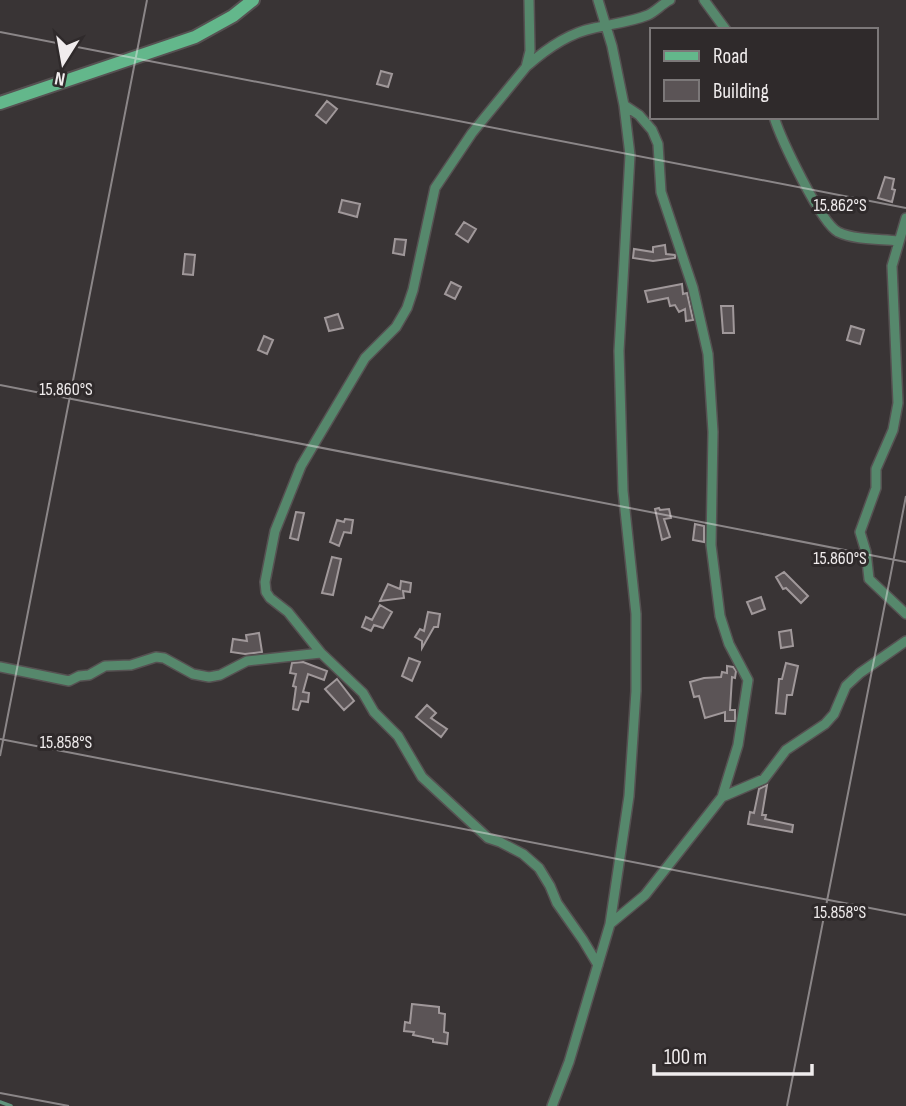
<svg xmlns="http://www.w3.org/2000/svg" width="906" height="1106" font-family="'Sofia Sans Condensed',sans-serif">
	<style>
		.lines { fill: none; stroke-linecap: round; stroke-linejoin: round }
		.stream { stroke: #60947c; stroke-width: 3.5 }
		.building { fill: #5b5456; stroke: #a0989a; stroke-width: 2 }
		.street-casing { stroke: #565152; stroke-width: 12 }
		.secondary-casing { stroke: #565152; stroke-width: 16 }
		.street { stroke: #56886c; stroke-width: 9 }
		.secondary { stroke: #63b78b; stroke-width: 12 }
		.ticks { fill: none; stroke: #f0eced; stroke-width: 2; stroke-opacity: 0.45 }
		.ticks-label { font-size: 18px; text-anchor: middle; fill: #f0eced; stroke: #2f2a2b; stroke-width: 6; stroke-linejoin: round; paint-order: stroke }
	</style>
	<rect width="100%" height="100%" fill="#393435"/>
	<g class="lines">
		<!-- stream -->
		<path class="stream" d="M0 1102 11 1106"/>
	</g>
	<!-- building -->
	<path class="building" d="M381 71 392 74 388 87 377 84Z
		M327 101 337 109 326 123 316 115Z
		M885 177 894 179 892 189 895 190 892 202 878 198Z
		M342 200 360 204 357 217 339 212Z
		M464 222 476 229 468 242 456 234Z
		M395 239 406 240 404 255 393 253Z
		M665 245 666 254 675 255V258L653 261 633 258 634 249 653 252V247Z
		M185 254 195 255 193 275 183 274Z
		M451 282 461 287 455 299 445 294Z
		M682 284 683 294 687 293 693 320 686 321 685 309 679 312 675 305 670 306 668 298 648 302 645 291Z
		M721 306H733L734 333H723Z
		M338 314 343 328 329 331 325 318Z
		M851 326 864 330 860 344 847 340Z
		M264 336 273 340 267 354 258 350Z
		M659 508 660 510 669 509 671 518 664 519 670 537 662 540 655 509Z
		M296 512 304 513 298 540 290 538Z
		M345 519 353 520 351 533 344 532 339 546 330 542 337 520 344 522Z
		M695 524 704 526V542L693 540Z
		M332 557 341 559 333 595 322 593Z
		M784 572 808 596 801 603 786 588 783 589 776 577Z
		M401 581 411 583 410 592 403 591 404 598 380 601 388 584 400 589Z
		M761 597 765 609 752 614 747 602Z
		M380 605 392 612 383 628 374 625 371 631 362 627 366 617 372 620Z
		M428 612 440 614 438 627H434L422 648V641L415 637 420 629 424 631Z
		M791 630 793 646 781 648 779 632Z
		M259 633 262 652 245 654 231 652 233 639 247 641 246 635Z
		M409 658 420 662 412 681 402 676Z
		M303 662 327 671 324 680 308 674 303 692 309 693 308 702 301 701 298 710 293 709 296 687 293 686 296 674 290 673 292 663Z
		M786 663 798 666 792 695H787L785 714 776 713 779 679H782Z
		M727 666 733 667 736 671 735 678 732 677 730 710H735V721H725V712L705 718 699 696 694 697 690 682 704 678 721 677 722 672 727 673Z
		M337 679 354 701 344 710 325 689Z
		M427 705 436 713 431 718 447 729 441 737 416 717Z
		M767 785 762 815H766L765 819 793 825 792 832 748 824 750 812 754 813 759 789Z
		M412 1004 439 1007V1013L445 1014 444 1032 448 1033 447 1044 433 1042V1039L413 1035 414 1032 404 1031 405 1022 410 1023Z"/>
	<g class="lines">
		<!-- street casing -->
		<g class="street-casing">
			<path id="street" d="M529 0 530 51 526 67 472 133 435 188 413 290 407 308 396 327 365 358 301 466 275 531 265 582 266 592 270 598 288 612 321 653 363 693 374 712 398 736 422 777 488 838 500 842 523 854 539 868 550 886 557 903 583 940 598 965
				M704 0 726 30
				M527 66C546 49 569 33 594 28 611 24 631 22 648 15 655 12 662 4 670 0
				M624 105 639 115 652 130 658 144 661 192 693 288 708 354 713 432 711 545 720 616 729 644 748 680 738 745 722 797
				M774 117C781 139 820 222 838 232 855 240 880 239 898 241
				M906 218 892 266 898 403 893 430 876 469V488L860 532 866 552 869 579 906 614
				M0 667 69 681 79 676 89 675 105 666 131 665 156 657 164 658 193 674 209 677 220 675 247 661 321 653
				M610 924 645 895 722 797 764 779 786 750 825 724 834 714 846 686 860 673 906 641
				M552 1106 569 1062 610 924 629 796 636 691V614L623 491 619 351 630 155 624 105 612 46 598 0"/>
		</g>
		<!-- secondary casing -->
		<g class="secondary-casing">
			<path id="secondary" d="M0 103 195 37 233 16 253 0"/>
		</g>
		<!-- street -->
		<use href="#street" class="street"/>
		<!-- secondary -->
		<use href="#secondary" class="secondary"/>
	</g>
	<!-- ticks -->
	<path class="ticks" d="M0 32 906 208M0 385 906 562M0 739 906 915M0 756 147 0M0 1093 69 1106M787 1106 906 496"/>
	<g class="ticks-label">
		<text x="840" y="211">15.862°S</text>
		<text x="66" y="395">15.860°S</text>
		<text x="840" y="564">15.860°S</text>
		<text x="66" y="748">15.858°S</text>
		<text x="840" y="918">15.858°S</text>
	</g>
	<!-- legend -->
	<rect x="650" y="28" width="228" height="91" fill="#2f2a2b" stroke="#7c7879" stroke-width="2"/>
	<rect x="664" y="51" width="35" height="10" fill="#63b78b" stroke="#7c7879" stroke-width="2"/>
	<text x="713" y="63" font-size="21" fill="#f0eced">Road</text>
	<rect x="664" y="80" width="35" height="21" fill="#5b5456" stroke="#7c7879" stroke-width="2"/>
	<text x="713" y="98" font-size="21" fill="#f0eced">Building</text>
	<!-- north arrow -->
	<g transform="translate(63 63) rotate(191)" stroke="#2f2a2b" stroke-width="5" paint-order="stroke">
	<path d="M0-5L12 26L0 18L-12 26Z" fill="#f0eced"/>
	<text y="-10" font-size="19" font-weight="bold" text-anchor="middle" fill="#f0eced">N</text>
	</g>
	<!-- scale -->
	<path d="M654 1064v10h158v-10" fill="none" stroke="#f0eced" stroke-width="3.5"/>
	<text x="664" y="1064" font-size="21" fill="#f0eced" stroke="#2f2a2b" stroke-width="5" paint-order="stroke">100 m</text>
</svg>
